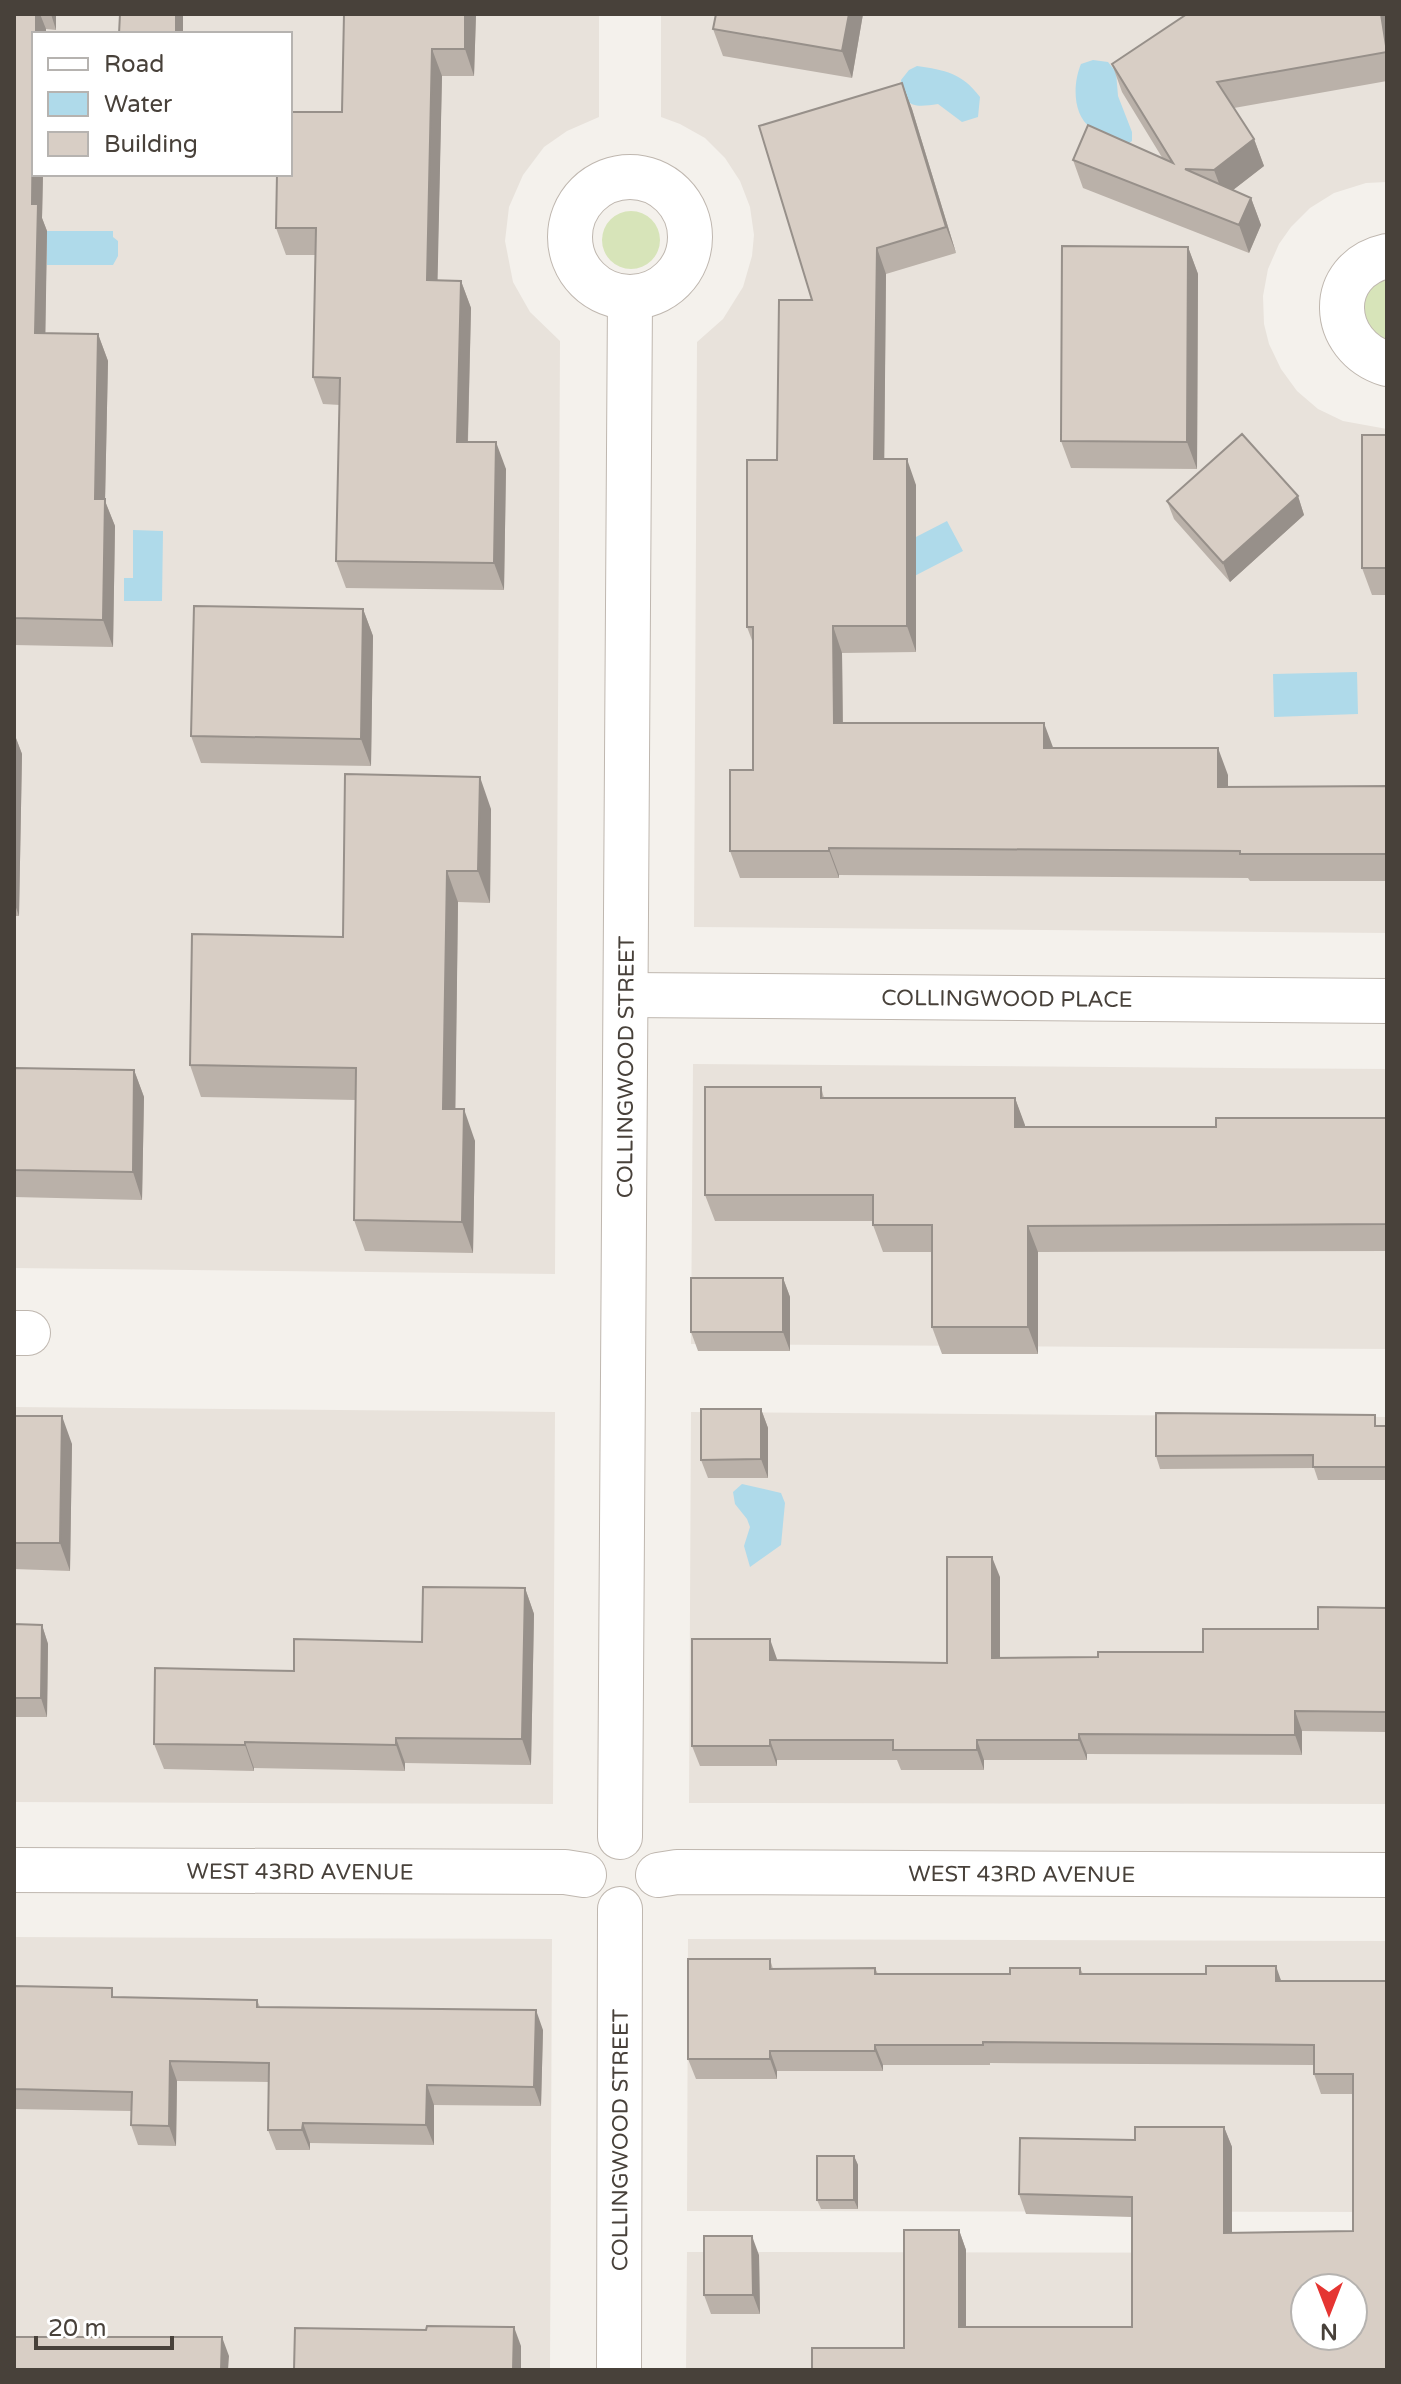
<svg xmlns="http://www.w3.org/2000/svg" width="1401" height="2384" font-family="'Varela Round',sans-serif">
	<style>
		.residential { fill: #e8e2db; fill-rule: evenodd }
		.green { fill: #d7e4b9 }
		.water { fill: #afdaea }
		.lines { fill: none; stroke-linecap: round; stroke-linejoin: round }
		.minor-casing { stroke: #bfb7af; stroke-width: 46 }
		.minor { stroke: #fff; stroke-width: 44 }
		.wall { fill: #bab1a9 }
		.shaded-wall { fill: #97908a }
		.building { fill: #d8cec5; stroke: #97908a; stroke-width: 2; fill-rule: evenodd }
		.labels { text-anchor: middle; stroke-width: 7; stroke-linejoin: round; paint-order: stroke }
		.street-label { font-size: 22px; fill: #48413a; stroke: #fff }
	</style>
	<rect width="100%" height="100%" fill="#f4f1ec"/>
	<!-- residential -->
	<path class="residential" d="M14 14H599V117L567 131 544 147 523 175 509 207 505 241 513 282 530 312 560 341 555 1274 14 1268ZM34 34H290V174H34Z
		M661 14H1387V182L1366 183 1334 193 1310 208 1291 227 1279 244 1268 269 1263 296 1264 324 1269 344 1281 369 1297 391 1318 409 1343 421 1387 429V933L694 927 697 342 723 319 743 287 752 256 754 235 750 207 740 181 725 158 705 138 680 124 661 117Z
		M693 1064 1387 1069V1349L691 1344Z
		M14 1407 555 1412 553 1804 14 1802Z
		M691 1412 1387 1417V1804L689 1803Z
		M14 1937 552 1939 550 2370H14Z
		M688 1939 1387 1941V2212L687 2211Z
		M687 2252 1387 2253V2370H686ZM1305 2288H1353V2336H1305Z"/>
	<!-- green -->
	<path class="green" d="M602 240a29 29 0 1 1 58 0a29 29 0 1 1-58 0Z
		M1387 274V344L1364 324C1362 295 1364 292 1387 274Z"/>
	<!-- water -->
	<path class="water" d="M1093 60 1108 62 1116 72 1118 96 1132 132V141L1126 145C1115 140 1101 135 1091 128 1072 114 1073 83 1081 64Z
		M917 66C945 70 962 73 980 97L978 117 962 122 938 104C913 108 903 107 901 80L909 70Z
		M47 231H113V237L118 241V256L113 265H47Z
		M947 521 963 551 895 586 879 556Z
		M133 530 163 531 162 601H124V578H133Z
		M1357 672 1358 714 1274 717 1273 674Z
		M742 1484 781 1493 785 1503 781 1545 750 1567 744 1546 750 1527 747 1519 735 1504 733 1492Z"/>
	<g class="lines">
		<!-- minor casing -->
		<g class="minor-casing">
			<g id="minor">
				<circle cx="630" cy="237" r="60"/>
				<path d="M1387 256C1325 270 1329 346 1387 364"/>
				<path id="s1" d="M627 995 1387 1001"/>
				<path d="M14 1333H28"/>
				<path id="s2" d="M620 1837 630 298"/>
				<path id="s3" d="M14 1870 565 1872 584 1875"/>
				<path id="s4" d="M658 1875 677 1872 1387 1875"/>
				<path id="s5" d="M619 2370 620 1909"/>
			</g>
		</g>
		<!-- minor -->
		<use href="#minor" class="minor"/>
	</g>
	<!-- wall -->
	<path class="wall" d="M14 14H56V30L46 29V34H34V174H43L42 218 47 231 45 333 98 334 108 361 105 501 115 526 113 647 14 645Z
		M344 14H476L474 76H442L437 280 461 281 471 308 468 442 506 469 504 590 346 588 336 561 340 405 323 404 313 377 315 255H286L276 228 342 112Z
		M716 14H863L852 78 723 56 713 29Z
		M1187 14H1386L1387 81 1234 108 1254 139 1264 166 1233 190 1251 198 1261 225 1249 253 1083 188 1073 160 1163 159 1122 92 1112 64Z
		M902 83 912 109 956 253 886 274 884 459 916 485V652L842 653 843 723 1054 748 1228 775V787L1387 786V881H1250L1248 878 839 875V878H740L730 851 753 770V643L747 627 777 460 812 300Z
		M1188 247 1198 274 1197 469 1071 468 1061 441Z
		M1387 435V595H1372L1362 568Z
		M1298 496 1304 515 1230 582 1174 519 1167 501Z
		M363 609 373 636 371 766 201 763 191 736Z
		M14 733 22 754 19 916H14Z
		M491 809 490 903 458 902 455 1109 475 1141 473 1253 365 1251 354 1220 356 1100 201 1097 190 1065 343 937Z
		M14 1068 134 1070 144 1097 142 1200 14 1197Z
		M821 1087 824 1098H1015L1025 1127H1216L1387 1118V1251L1038 1252V1354H942L932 1327V1252H883L873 1225V1221H715L705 1195Z
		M783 1278 790 1297V1351H698L691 1332Z
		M761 1409 768 1428V1478H708L701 1460Z
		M14 1416 72 1444 70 1571 14 1569Z
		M1379 1426H1387V1480H1318L1314 1468 1160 1469 1156 1456Z
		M1000 1577V1658L1098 1657 1203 1652 1318 1629 1387 1608V1732L1302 1731V1755L1087 1754V1760H984V1770H901L897 1760H777V1766H700L692 1746 777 1659V1660L947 1663Z
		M525 1588 534 1614 531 1765 405 1763V1771L254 1768V1771L164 1769 154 1744 294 1671 422 1642Z
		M14 1624 42 1625 48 1644 47 1717H14Z
		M770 1959 773 1969 875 1968 878 1974H1010L1080 1968 1083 1974 1281 1981H1387V2370L904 2348 959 2230 966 2250V2327H1132V2217L1026 2214 1019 2194 1135 2140 1224 2127 1232 2147V2233L1353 2231V2094H1321L1314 2074V2065L990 2063V2065H883V2071H777V2079H696L688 2059Z
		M14 1986 116 1997 257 2000 260 2007 543 2030 541 2106 434 2105V2145L310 2143V2150H276L268 2130 269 2082 177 2081 176 2146 138 2145 131 2125V2111L14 2109Z
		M854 2156 858 2165V2209H821L817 2200Z
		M759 2255 760 2314H711L704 2295Z"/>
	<!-- shaded-wall -->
	<path class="shaded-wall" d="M36 14H40L46 29V34H36Z
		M51 14H56V30Z
		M176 14H183V34H176Z
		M465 14H476L474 76 465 49Z
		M849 14H863L852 78 842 51Z
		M1381 14H1386L1387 48Z
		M432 49 442 76 437 307 427 280Z
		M902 83 912 109 956 253 946 227Z
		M34 118V174H43L42 218 47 231 45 360 35 333 32 204Z
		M1254 139 1264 166 1224 197 1214 170Z
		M1251 198 1261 225 1249 253 1239 225Z
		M1188 247 1198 274 1197 469 1187 442Z
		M877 248 886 274 884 486 874 459Z
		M461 281 471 308 467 469 457 442Z
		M98 334 108 361 105 501 115 526 113 647 103 620 95 499Z
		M496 442 506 469 504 590 494 563Z
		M907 459 916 485V652L907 626Z
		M1298 496 1304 515 1230 582 1223 563Z
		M363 609 373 636 371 766 361 739Z
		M833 626 842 653 843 750 834 723Z
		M1044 723 1054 750 1044 748Z
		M14 733 22 754 19 916 14 902Z
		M1218 748 1228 775V813L1218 787Z
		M480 777 491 809 490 903 478 871Z
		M829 848 839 875V878L829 851Z
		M447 871 458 902 455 1140 443 1109Z
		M134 1070 144 1097 142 1200 133 1172Z
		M1015 1098 1025 1125V1153L1015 1127Z
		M464 1109 475 1141 473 1253 462 1222Z
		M1028 1226 1038 1252V1354L1028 1327Z
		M783 1278 790 1297V1351L783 1332Z
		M761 1409 768 1428V1478L761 1459Z
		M62 1416 72 1444 70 1571 60 1543Z
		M992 1557 1000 1577V1678L992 1658Z
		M525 1588 534 1614 531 1765 522 1739Z
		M42 1625 48 1644 47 1717 41 1698Z
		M770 1639 777 1659V1680L770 1660Z
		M1295 1711 1302 1731V1755L1295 1735Z
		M1079 1734 1087 1754V1760L1079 1740Z
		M396 1738 405 1763V1771L396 1745Z
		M770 1740 777 1760V1766L770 1746Z
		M977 1740 984 1760V1770L977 1750Z
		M245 1742 254 1768V1771L245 1745Z
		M1276 1966 1283 1986 1276 1981Z
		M536 2010 543 2030 541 2106 534 2087Z
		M875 2045 883 2065V2071L875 2051Z
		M770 2051 777 2071V2079L770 2059Z
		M170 2061 177 2081 176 2146 169 2126Z
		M427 2085 434 2105V2145L426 2125Z
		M303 2123 310 2143V2150L302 2130Z
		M1224 2127 1232 2147V2253L1224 2233Z
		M854 2156 858 2165V2209L854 2200Z
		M959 2230 966 2250V2347L959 2327Z
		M752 2236 759 2255 760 2314 753 2295Z
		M514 2327 521 2346V2370H513Z
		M222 2337 229 2356 228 2370H221Z"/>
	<!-- building -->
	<path class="building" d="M14 14H36V34H34L32 204H38L35 333 98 334 95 499H105L103 620 14 618Z
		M120 14H176V34H119Z
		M344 14H465V49H432L427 280 461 281 457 442H496L494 563 336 561 340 378 313 377 316 228H276L277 174H290V112H342Z
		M716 14H849L842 51 713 29Z
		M1187 14H1381L1387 52 1217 82 1254 139 1214 170 1185 169 1251 198 1239 225 1073 160 1088 125 1173 163 1112 64Z
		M902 83 946 227 877 248 874 459H907V626H833L834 723H1044V748H1218V787L1387 786V854H1240V851L829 848V851H730V770H753V627H747V460H777L779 300H812L759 126Z
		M1062 246 1188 247 1187 442 1061 441Z
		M1242 434 1298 496 1223 563 1167 501Z
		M1362 435H1387V568H1362Z
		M194 606 363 609 361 739 191 736Z
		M345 774 480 777 478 871H447L443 1109H464L462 1222 354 1220 356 1068 190 1065 192 934 343 937Z
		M14 1068 134 1070 133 1172 14 1170Z
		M705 1087H821V1098H1015V1127H1216V1118H1387V1224L1028 1226V1327H932V1225H873V1195H705Z
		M691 1278H783V1332H691Z
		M701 1409H761V1459L701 1460Z
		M1156 1413 1375 1415V1426H1387V1467H1313V1455L1156 1456Z
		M14 1416H62L60 1543H14Z
		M947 1557H992V1658L1098 1657V1652H1203V1629H1318V1607L1387 1608V1712L1295 1711V1735L1079 1734V1740H977V1750H893V1740H770V1746H692V1639H770V1660L947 1663Z
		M423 1587 525 1588 522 1739 396 1738V1745L245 1742V1745L154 1744 155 1668 294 1671V1639L422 1642Z
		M14 1624 42 1625 41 1698H14Z
		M688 1959H770V1969L875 1968V1974H1010V1968H1080V1974H1206V1966H1276V1981H1387V2370H812V2348H904V2230H959V2327H1132V2197L1019 2194 1020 2138 1135 2140V2127H1224V2233L1353 2231V2074H1314V2045L983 2042V2045H875V2051H770V2059H688ZM1305 2288H1353V2336H1305Z
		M14 1986 112 1988V1997L257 2000V2007L536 2010 534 2087 427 2085 426 2125 303 2123 302 2130H268L269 2063 170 2061 169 2126 131 2125 132 2092 14 2089Z
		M817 2156H854V2200H817Z
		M704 2236H752L753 2295H704Z
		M427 2326 514 2327 513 2370H294L295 2328 426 2330Z
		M14 2337H222L221 2370H14Z"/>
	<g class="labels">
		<!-- street labels -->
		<g class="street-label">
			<text dy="8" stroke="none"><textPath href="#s1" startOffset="380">COLLINGWOOD PLACE</textPath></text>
			<text dy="8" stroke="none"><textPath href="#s2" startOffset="770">COLLINGWOOD STREET</textPath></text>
			<text dy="8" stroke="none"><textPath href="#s3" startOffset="286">WEST 43RD AVENUE</textPath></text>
			<text dy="8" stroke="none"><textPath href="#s4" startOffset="364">WEST 43RD AVENUE</textPath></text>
			<text dy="8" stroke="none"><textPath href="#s5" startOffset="230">COLLINGWOOD STREET</textPath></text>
		</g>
	</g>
	<!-- border -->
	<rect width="1401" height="2384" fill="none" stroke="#48413a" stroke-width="32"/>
	<!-- legend -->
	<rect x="32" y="32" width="260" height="144" fill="#ffffff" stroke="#b6b3b0" stroke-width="2"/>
	<rect x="48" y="58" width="40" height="12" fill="#ffffff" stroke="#b6b3b0" stroke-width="2"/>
	<text x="104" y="72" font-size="24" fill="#48413a">Road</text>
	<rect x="48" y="92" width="40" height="24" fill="#afdaea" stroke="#b6b3b0" stroke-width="2"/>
	<text x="104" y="112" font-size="24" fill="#48413a">Water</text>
	<rect x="48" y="132" width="40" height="24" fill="#d8cec5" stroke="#b6b3b0" stroke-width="2"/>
	<text x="104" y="152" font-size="24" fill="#48413a">Building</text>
	<!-- north arrow -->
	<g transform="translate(1329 2312) rotate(180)"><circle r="38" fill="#ffffff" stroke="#b6b3b0" stroke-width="2"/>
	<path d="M0-6L14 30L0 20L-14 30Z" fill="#e53532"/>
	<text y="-12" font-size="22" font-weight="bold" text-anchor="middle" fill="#48413a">N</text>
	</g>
	<!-- scale -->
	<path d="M36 2336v12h136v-12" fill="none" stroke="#48413a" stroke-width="4"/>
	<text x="48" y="2336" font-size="24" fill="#48413a" stroke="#ffffff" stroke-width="6" paint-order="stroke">20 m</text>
</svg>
